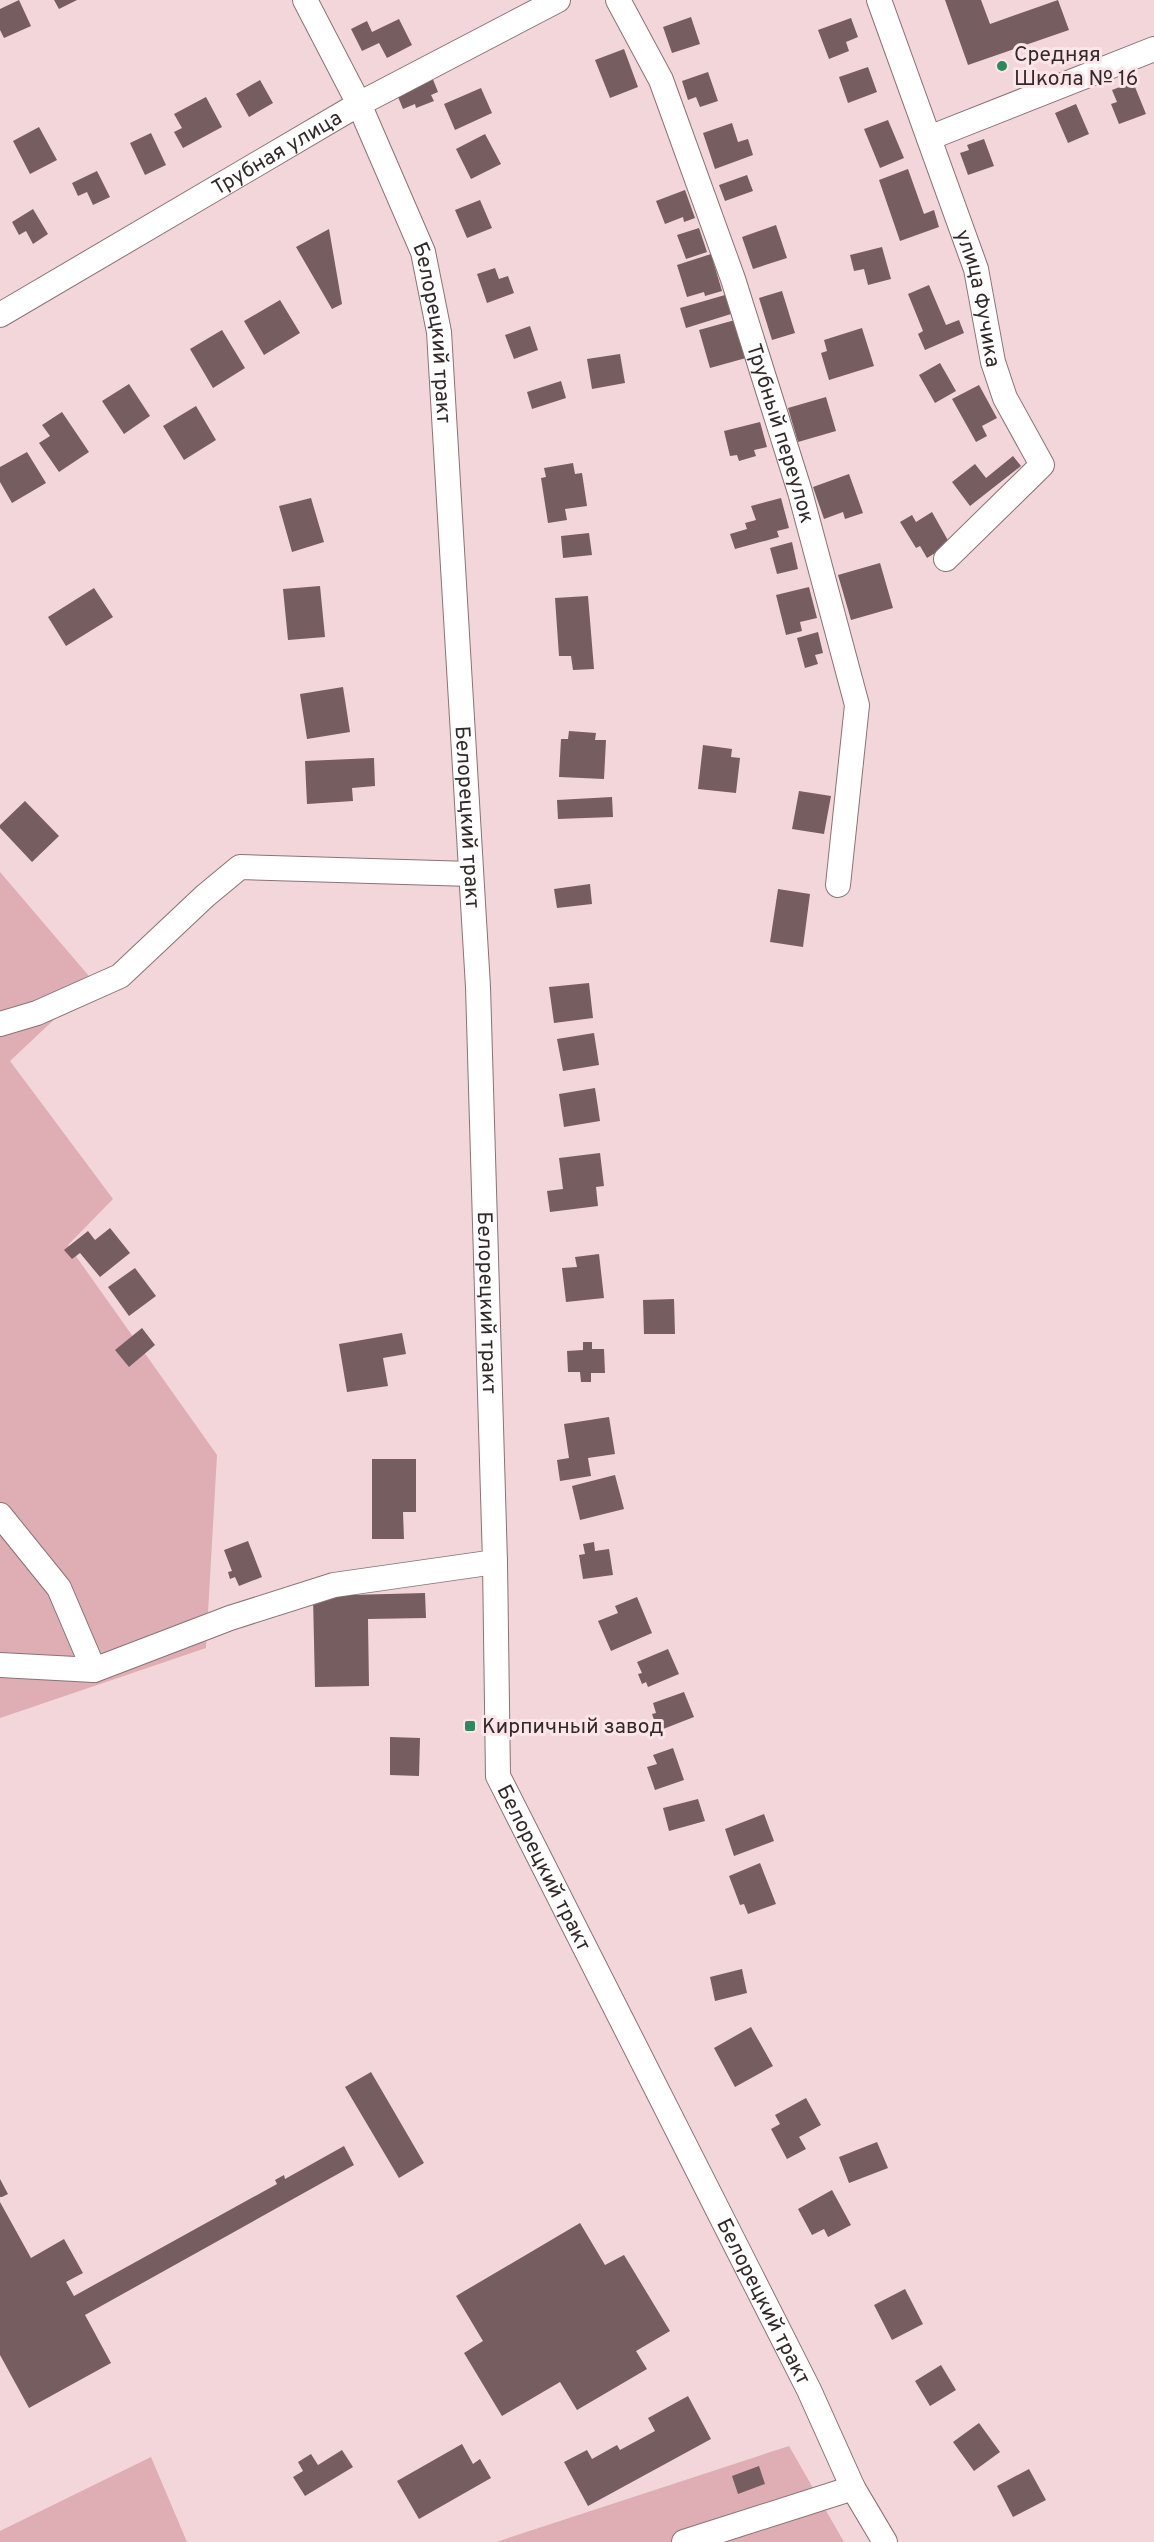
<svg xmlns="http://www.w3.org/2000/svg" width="1154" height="2542" font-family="Overpass,sans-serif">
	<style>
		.green { fill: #dfadb4 }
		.building { fill: #755d60 }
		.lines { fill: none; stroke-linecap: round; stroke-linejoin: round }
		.minor-casing { stroke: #8b7275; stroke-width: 26 }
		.minor { stroke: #fff; stroke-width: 24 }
		.poi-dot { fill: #2d885e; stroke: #fce5e8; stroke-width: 2 }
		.labels { text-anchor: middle; stroke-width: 6; stroke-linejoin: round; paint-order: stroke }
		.poi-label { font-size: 21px; fill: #33292a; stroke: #fce5e8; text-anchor: start }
		.street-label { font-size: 21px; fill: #33292a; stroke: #fce5e8 }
	</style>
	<rect width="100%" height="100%" fill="#f3d6da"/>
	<!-- green -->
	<path class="green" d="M0 872 94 982 10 1061 113 1199 68 1245 217 1455 206 1648 0 1718Z
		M789 2446 844 2542H496Z
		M151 2457 187 2542H0V2531Z"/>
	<!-- building -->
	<path class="building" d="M19 0 31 26 4 38 0 30V9Z
		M54 0H77L59 9Z
		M945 0H981L990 24 1058 0 1069 30 968 65Z
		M691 17 700 44 672 53 663 27Z
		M851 18 858 37 846 42 849 51 829 59 818 30Z
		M399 19 412 45 387 58 379 43 362 51 351 29 367 21 372 32Z
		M624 49 638 87 610 98 595 60Z
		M868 67 877 92 848 103 839 77Z
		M708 72 718 101 700 107 696 97 688 100 682 81Z
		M432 77 438 92 431 95 434 101 416 108 415 104 403 109 396 92Z
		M260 80 273 103 249 117 236 94Z
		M1133 82 1146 114 1119 124 1111 104 1117 102 1112 90Z
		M481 88 492 113 455 130 444 104Z
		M206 97 222 127 183 148 174 132 182 128 174 114Z
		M1076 104 1089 134 1068 143 1055 113Z
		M888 120 904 158 880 168 864 129Z
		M732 123 738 142 748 139 753 155 715 169 703 133Z
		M39 127 57 160 30 174 13 141Z
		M151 133 166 165 145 175 130 143Z
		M485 134 501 164 471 179 456 149Z
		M984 139 994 166 968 175 960 153 969 150 967 145Z
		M908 169 924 214 934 210 939 227 900 241 879 180Z
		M97 171 110 197 93 205 87 192 78 196 72 183Z
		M747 175 753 191 725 201 719 185Z
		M685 190 695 218 684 222 683 217 665 224 656 201Z
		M480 200 492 228 467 238 455 210Z
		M33 209 48 234 33 244 26 231 19 235 12 222Z
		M776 225 787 258 753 269 742 237Z
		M699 228 707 252 686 259 677 235Z
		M329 229 342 304 332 309 296 247Z
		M882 247 891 279 868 285 864 269 854 271 850 255Z
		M711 254 722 291 705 296 704 292 687 297 677 265Z
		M495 268 499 279 508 276 514 293 487 303 477 274Z
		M929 285 946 325 959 320 964 333 925 350 918 334 923 331 908 294Z
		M782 291 795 333 772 340 759 298Z
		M725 295 731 314 686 328 680 308Z
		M280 300 300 333 264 355 244 321Z
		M735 320 746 358 710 368 699 330Z
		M530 326 538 350 514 359 505 335Z
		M862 328 874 366 829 380 821 353 827 351 824 340Z
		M222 330 245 368 213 388 190 349Z
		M620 354 625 383 592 389 587 359Z
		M940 363 956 391 935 403 919 375Z
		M561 381 566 398 532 409 527 392Z
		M129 384 150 416 124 434 102 401Z
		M979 385 997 418 982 426 987 436 976 442 952 399Z
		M826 397 836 431 798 442 788 408Z
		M196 406 216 440 184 460 163 426Z
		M62 412 89 452 59 472 39 443 50 436 42 425Z
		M760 422 767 447 754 450 756 456 739 461 737 455 730 456 724 431Z
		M27 452 46 483 12 503 0 482V467Z
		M1013 456 1021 466 970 506 952 482 975 464 986 478Z
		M573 463 575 474 582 473 587 506 565 509 567 520 548 523 541 478 546 477 544 468Z
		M849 474 863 513 845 519 843 512 824 519 813 487Z
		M311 498 324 542 292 552 279 506Z
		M781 498 789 528 777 531 779 537 735 549 730 534 747 529 745 523 756 520 751 506Z
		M932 512 950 544 927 558 920 546 916 548 900 522 912 515 916 522Z
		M589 533 592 555 563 558 561 536Z
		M792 542 798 569 777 574 770 548Z
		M880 563 893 608 851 620 838 575Z
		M320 586 325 637 288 640 283 589Z
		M809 587 817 618 800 622 802 631 786 635 776 595Z
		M94 588 113 617 66 646 48 617Z
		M588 596 594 669 573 670 571 656H559L555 598Z
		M818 632 823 653 815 655 818 664 805 668 797 638Z
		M343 687 350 732 307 739 300 694Z
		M569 731 596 733 595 740H606L604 779 559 777 561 739H568Z
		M703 745 732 749 731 757 740 758 736 793 698 789Z
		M374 758 375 786 352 788 353 801 307 804 305 761Z
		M799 791 831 796 824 834 792 829Z
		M612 797 613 817 558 819 557 800Z
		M25 801 59 836 32 862 0 828V825Z
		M590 884 592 904 557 908 554 889Z
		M778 889 810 894 803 947 770 942Z
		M589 983 593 1018 554 1023 549 987Z
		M594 1033 599 1065 563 1071 557 1039Z
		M595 1088 600 1121 564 1127 559 1094Z
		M600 1153 604 1186 596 1187 598 1206 550 1212 547 1191 563 1189 559 1158Z
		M110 1228 130 1253 100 1277 80 1253 72 1259 64 1250 88 1231 95 1240Z
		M599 1254 604 1298 566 1302 562 1268 577 1267 575 1257Z
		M135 1268 156 1296 129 1316 108 1287Z
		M674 1299 675 1334H644L643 1300Z
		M142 1328 155 1345 129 1367 115 1350Z
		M402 1333 406 1354 383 1358 388 1386 347 1392 339 1344Z
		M583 1342H592V1349H604L605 1373H591V1382H581L580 1372H568L567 1351 583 1350Z
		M609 1417 615 1454 588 1458 591 1476 560 1481 557 1460 569 1458 564 1424Z
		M372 1459H416V1512H403L404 1539H372Z
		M615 1475 624 1509 580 1520 572 1486Z
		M248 1541 262 1577 239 1586 235 1577 230 1579 228 1572 232 1571 224 1550Z
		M594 1542 595 1551 609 1549 613 1575 583 1579 579 1555 585 1554 583 1544Z
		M425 1593 426 1618 368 1619 369 1686 315 1687 313 1596Z
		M637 1597 652 1633 611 1651 598 1621 618 1613 615 1606Z
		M668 1649 679 1674 648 1687 646 1682 642 1684 638 1674 642 1673 637 1662Z
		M684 1692 694 1717 658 1731 652 1714 656 1713 653 1703Z
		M390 1737 420 1738 419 1776 390 1775Z
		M673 1748 684 1780 655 1790 647 1767 657 1764 653 1755Z
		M698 1799 705 1821 669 1831 663 1808Z
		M764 1814 774 1841 734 1856 725 1829Z
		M760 1863 776 1904 748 1914 744 1904 740 1905 729 1876Z
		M742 1969 747 1993 715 2001 710 1977Z
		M751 2027 773 2066 735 2087 714 2048Z
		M371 2072 424 2163 399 2178 345 2087Z
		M806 2098 821 2125 799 2137 806 2149 787 2159 771 2129 780 2124 775 2115Z
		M877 2142 888 2168 849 2183 839 2157Z
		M344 2146 354 2165 85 2315 111 2363 29 2408 0 2355V2202L31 2258 64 2239 83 2273 66 2282 74 2296 277 2184 275 2180 284 2175 285 2179Z
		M0 2179 8 2194 2 2197H0Z
		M832 2190 851 2225 828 2237 824 2229 812 2235 798 2209Z
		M580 2223 605 2265 624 2255 670 2331 636 2351 647 2369 577 2410 560 2382 502 2416 464 2353 483 2341 456 2296Z
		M905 2289 923 2324 892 2340 874 2305Z
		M941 2365 956 2390 930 2406 915 2381Z
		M688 2396 711 2439 588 2506 564 2462 587 2450 592 2459 617 2445 620 2450 655 2431 648 2418Z
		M979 2423 1000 2452 974 2471 953 2442Z
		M462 2444 473 2464 480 2459 491 2478 419 2519 397 2481Z
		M342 2450 353 2467 305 2496 293 2477 303 2471 298 2462 311 2454 318 2465Z
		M759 2466 765 2484 738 2494 732 2476Z
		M1029 2469 1046 2500 1013 2517 997 2486Z"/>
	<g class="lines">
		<!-- minor casing -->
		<g class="minor-casing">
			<g id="minor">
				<path id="s1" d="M305 0 359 104 423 252 439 332 478 987 495 1562 498 1776 809 2390 853 2488 885 2542"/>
				<path id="s2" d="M618 0 661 80 733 279 800 492 857 705 838 885"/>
				<path id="s3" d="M879 0 976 269 993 362 1005 398 1042 465 946 559"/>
				<path d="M929 138 1154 49"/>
				<path id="s4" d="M0 315 359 104 558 0"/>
				<path d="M0 1024 37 1013 120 976 205 896 240 867 471 874"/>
				<path d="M0 1515 59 1588 94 1670 230 1618 334 1585 495 1562"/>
				<path d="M0 1665 94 1670"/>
				<path d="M684 2542 853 2488"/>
			</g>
		</g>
		<!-- minor -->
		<use href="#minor" class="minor"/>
	</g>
	<!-- markers -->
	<g class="poi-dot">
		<circle cx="1002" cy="66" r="6"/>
		<rect x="464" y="1720" width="12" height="12" rx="3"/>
	</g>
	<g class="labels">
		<!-- poi labels -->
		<g class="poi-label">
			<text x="1014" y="61">Средняя<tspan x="1014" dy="24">Школа № 16</tspan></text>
			<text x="482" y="1733">Кирпичный завод</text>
		</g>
		<!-- street labels -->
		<g class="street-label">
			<text dy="7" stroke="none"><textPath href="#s4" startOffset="321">Трубная улица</textPath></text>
			<text dy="7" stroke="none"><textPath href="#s3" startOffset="315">улица Фучика</textPath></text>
			<text dy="7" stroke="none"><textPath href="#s1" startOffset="360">Белорецкий тракт</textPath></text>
			<text dy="7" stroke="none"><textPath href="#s2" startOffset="464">Трубный переулок</textPath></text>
			<text dy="7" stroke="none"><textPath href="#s1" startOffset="846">Белорецкий тракт</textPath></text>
			<text dy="7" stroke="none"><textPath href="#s1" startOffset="1332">Белорецкий тракт</textPath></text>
			<text dy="7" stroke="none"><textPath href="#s1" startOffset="1908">Белорецкий тракт</textPath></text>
			<text dy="7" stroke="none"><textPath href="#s1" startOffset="2394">Белорецкий тракт</textPath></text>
		</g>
	</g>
</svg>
